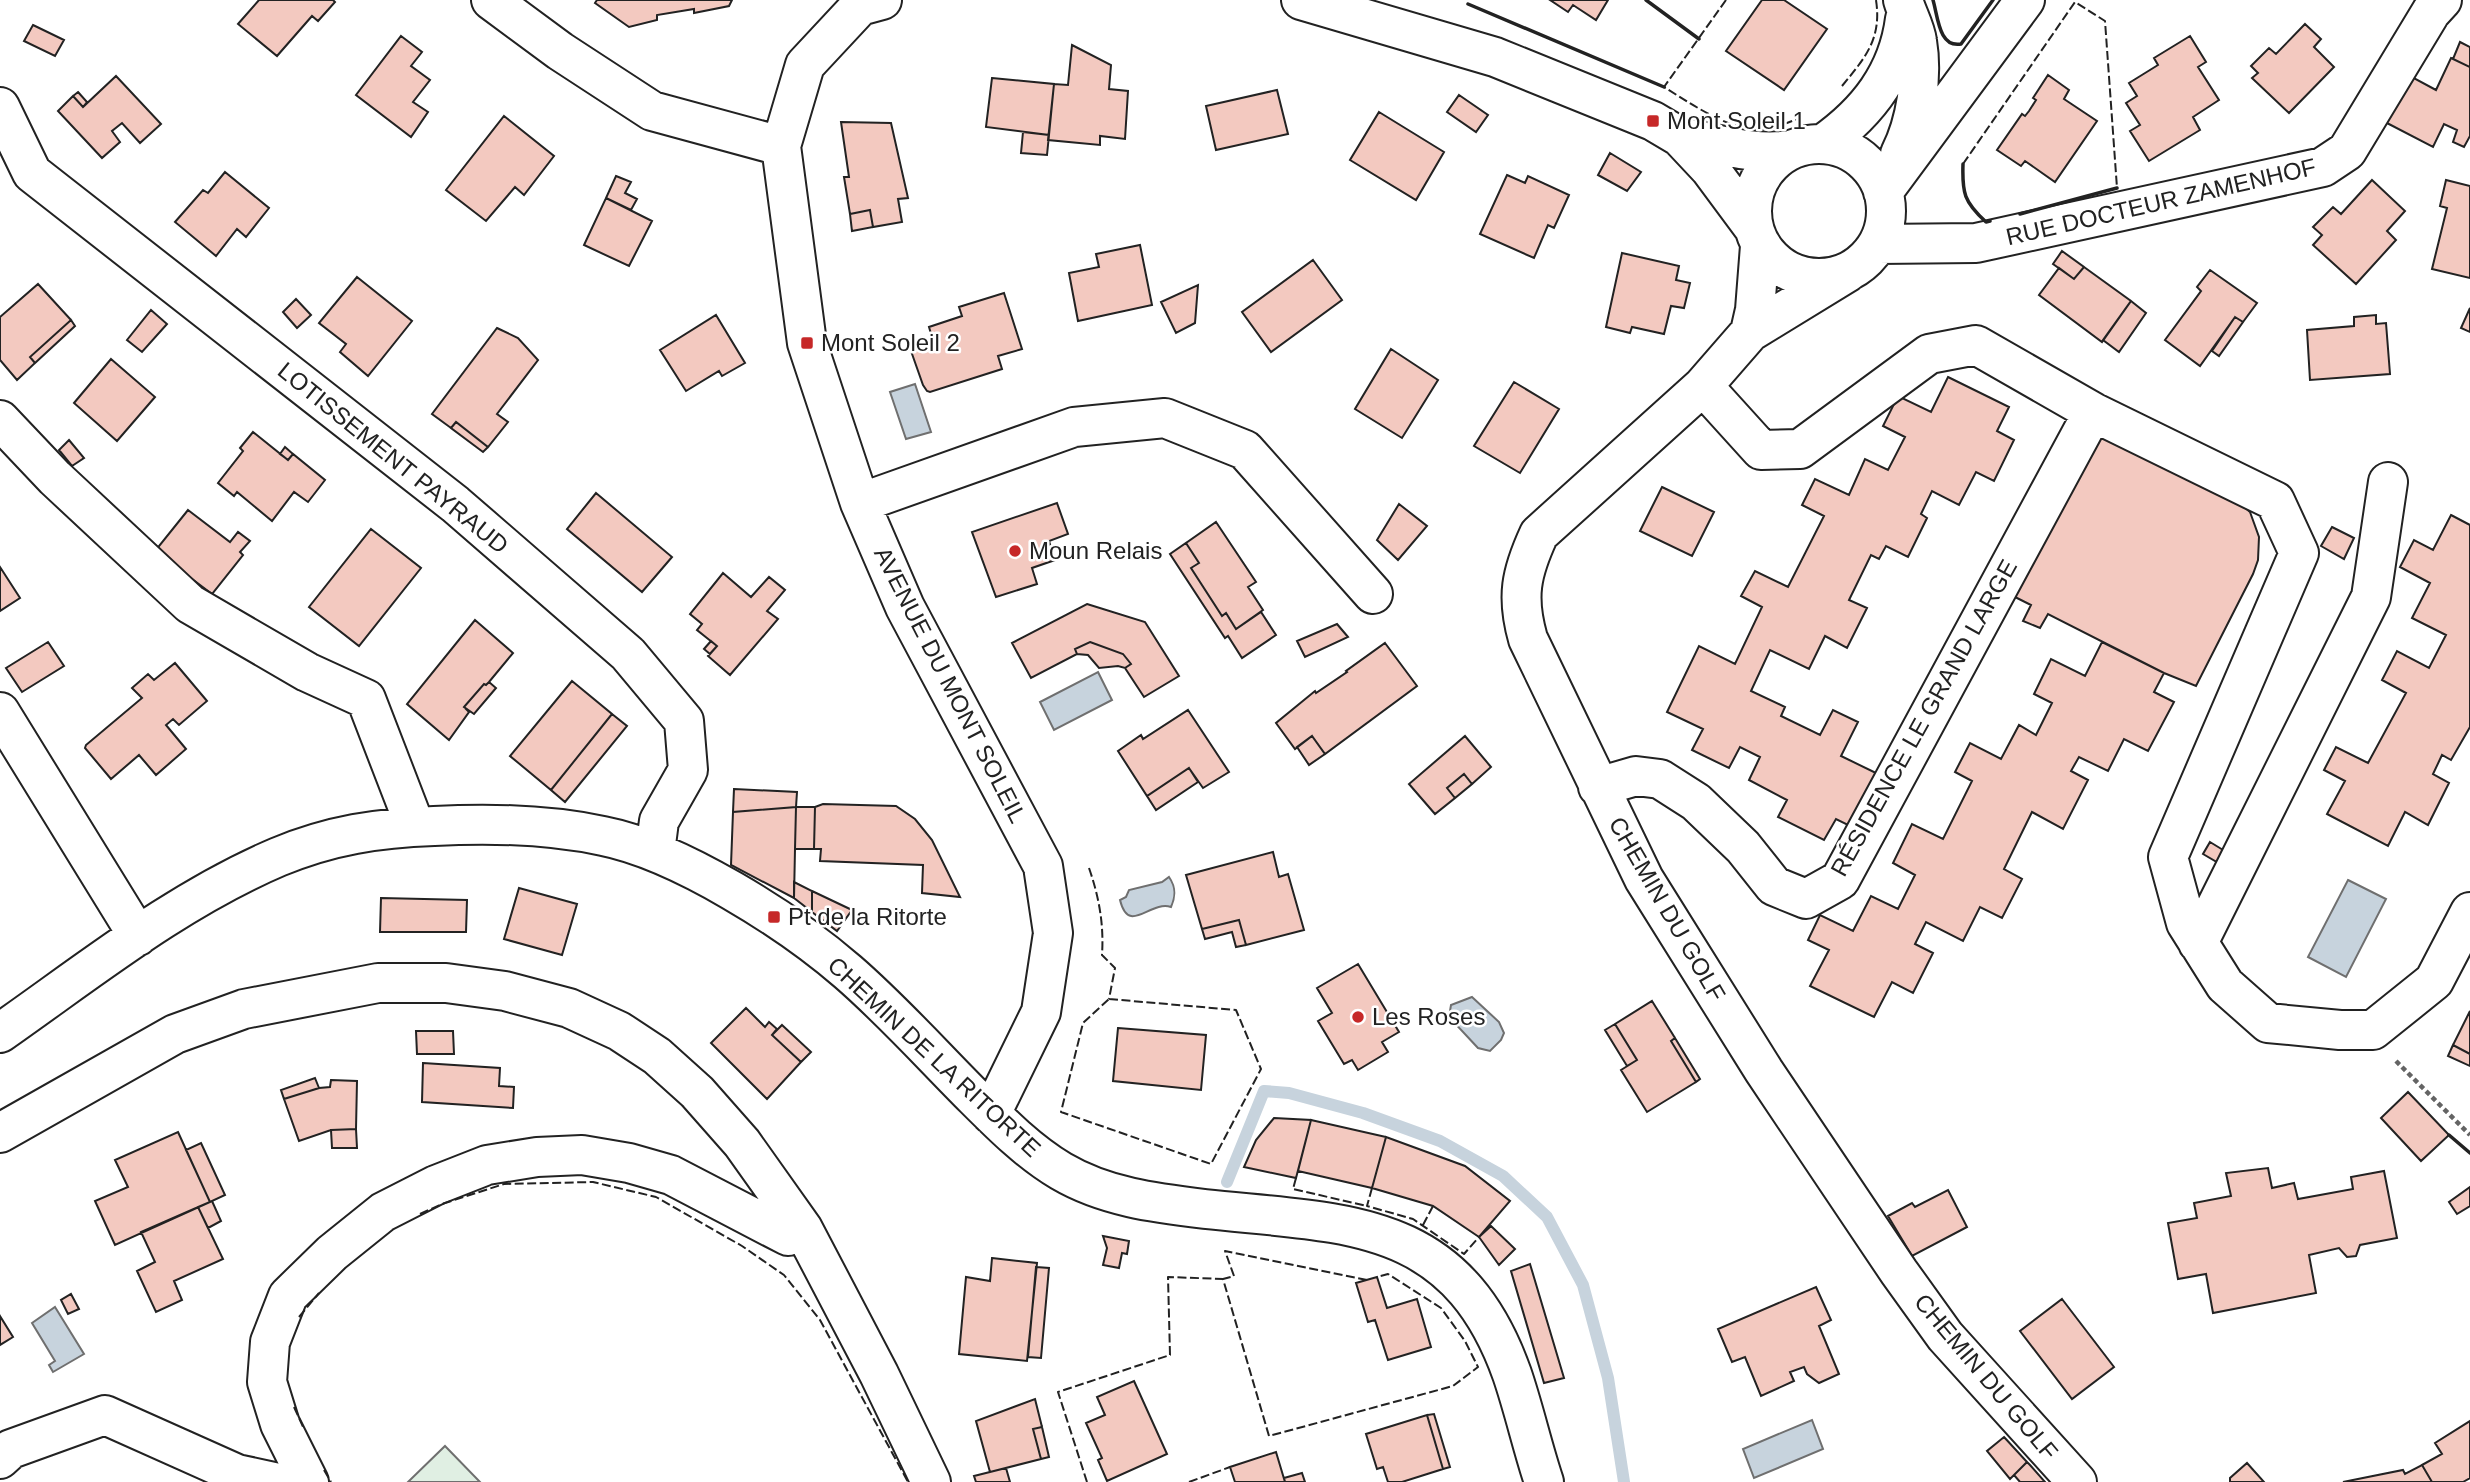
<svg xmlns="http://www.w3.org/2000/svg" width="2470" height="1482" font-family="Arial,sans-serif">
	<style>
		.green { fill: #e0efe3; stroke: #6f6f6f; stroke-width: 2 }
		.water { fill: #c7d3dd; stroke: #6f6f6f; stroke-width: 2 }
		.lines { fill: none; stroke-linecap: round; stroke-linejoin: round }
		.stream { stroke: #c7d3dd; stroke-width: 12 }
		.building { fill: #f3c9c0; stroke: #222; stroke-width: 2 }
		.minor-casing { stroke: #222; stroke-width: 42 }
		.path { stroke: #646464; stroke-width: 4.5; stroke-dasharray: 5 3.5; stroke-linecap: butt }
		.minor { stroke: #fff; stroke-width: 38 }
		.fence { stroke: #222; stroke-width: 2; stroke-dasharray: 9 3.5; stroke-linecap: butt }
		.wall { stroke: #222; stroke-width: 3.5 }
		.poi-dot { fill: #c62828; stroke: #fff; stroke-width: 2.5 }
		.labels { text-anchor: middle; stroke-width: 5; stroke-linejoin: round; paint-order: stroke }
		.poi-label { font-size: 24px; fill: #222; stroke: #fff; text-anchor: start }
		.street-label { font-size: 24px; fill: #222; stroke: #fff }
	</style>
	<rect width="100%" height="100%" fill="#fff"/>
	<!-- green -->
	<path class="green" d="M445 1446 480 1482H408Z"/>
	<!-- water -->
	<path class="water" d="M915 384 931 432 906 439 890 392Z
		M1098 672 1112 700 1054 730 1040 702Z
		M1169 877C1176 887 1176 896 1171 907 1150 900 1129 936 1120 900L1126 897 1129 890 1162 882Z
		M2348 880 2386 899 2346 977 2308 957Z
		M1472 997 1499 1022 1504 1033 1501 1040 1490 1051 1478 1048 1449 1017 1451 1005Z
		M55 1307 84 1354 53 1372 49 1365 55 1361 32 1323Z
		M1812 1420 1823 1449 1754 1478 1743 1449Z"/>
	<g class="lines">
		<!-- stream -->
		<path class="stream" d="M1227 1182 1264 1091 1289 1093 1363 1113 1440 1141 1503 1176 1547 1217 1583 1285 1608 1378 1624 1482"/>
	</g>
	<!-- building -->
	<path class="building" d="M259 0H333L335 2 318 21 312 16 277 56 238 24Z
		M597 0H732L729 6 694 13V9L657 15V20L629 27 595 3Z
		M1550 0H1608L1596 20 1573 5 1568 12Z
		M1762 0H1784L1827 29 1784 90 1726 51Z
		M2305 24 2321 39 2314 47 2334 67 2289 113 2252 78 2258 73 2251 66 2269 48 2276 54Z
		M33 25 64 40 55 56 24 41Z
		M401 36 422 52 411 66 430 80 413 102 428 112 411 137 356 95Z
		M2190 36 2206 62 2198 67 2219 100 2193 117 2200 130 2149 161 2130 131 2140 125 2126 103 2137 96 2129 83 2158 65 2154 58Z
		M2460 42 2470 47V67L2453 59Z
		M1072 45 1111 65 1109 89 1128 91 1125 139 1100 136V145L1048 140 1054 84 1068 85Z
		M2451 58 2470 67V136L2464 147 2453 142 2457 130 2444 124 2433 147 2385 122 2412 77 2436 90Z
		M2048 75 2069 90 2064 99 2097 121 2055 182 2025 161 2021 166 1997 150 2022 114 2025 116 2029 111 2036 100 2033 98Z
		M116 76 161 124 140 143 122 123 112 131 120 142 102 158 58 111 73 96 83 107Z
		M992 78 1054 84 1049 135 986 127Z
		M1277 90 1288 134 1216 150 1206 106Z
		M78 92 87 102 83 107 73 96Z
		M1459 95 1488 115 1476 132 1447 112Z
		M1379 112 1444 152 1416 200 1350 160Z
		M504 116 554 156 524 195 515 187 486 221 446 190Z
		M841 122 891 123 908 198 898 199 902 222 873 227 870 210 850 214 844 177H849Z
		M1023 132 1049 135 1047 155 1021 153Z
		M1610 153 1641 172 1627 191 1598 175Z
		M225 172 269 208 246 237 237 229 216 256 175 222 203 190 208 193Z
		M1507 175 1525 183 1528 176 1569 195 1554 228 1548 225 1534 258 1480 234Z
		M616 176 631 182 625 193 637 199 631 210 606 198Z
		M2372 180 2405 211 2387 231 2396 240 2356 284 2313 245 2322 235 2313 227 2333 207 2341 214Z
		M2446 180 2470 186V278L2432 269 2447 208 2440 206Z
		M606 198 652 221 629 266 584 245Z
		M870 210 873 227 852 231 850 214Z
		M1140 245 1152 305 1078 321 1069 273 1099 267 1096 254Z
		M2062 251 2084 267 2074 279 2053 264Z
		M1622 253 1679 266 1676 280 1690 283 1684 308 1671 306 1664 334 1632 327 1630 333 1606 327Z
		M1313 260 1342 300 1271 352 1242 312Z
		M2084 267 2131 301 2102 342 2039 295 2059 268 2074 279Z
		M2210 270 2257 303 2243 322 2235 317 2200 366 2165 340 2201 291 2197 287Z
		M357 277 412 321 368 376 340 352 346 344 319 323Z
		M38 284 71 320 30 357 35 363 17 380 0 360V317Z
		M1198 285 1195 323 1176 333 1161 302Z
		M1004 293 1022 349 998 356 1002 369 930 392 927 391 923 385 911 351 934 344 929 327 962 316 959 307Z
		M296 299 311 315 297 328 283 312Z
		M2131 301 2146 313 2119 352 2103 340Z
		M2470 308V332L2461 328Z
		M151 310 167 324 142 352 127 340Z
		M716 315 745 363 722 376 719 371 686 391 660 350Z
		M2376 315V324L2386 323 2390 374 2310 380 2307 330 2354 326V317Z
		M2235 317 2243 322 2219 356 2212 351Z
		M71 320 75 326 35 363 30 357Z
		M497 328 518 338 538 360 497 414 508 422 488 447 456 422 451 428 432 414Z
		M1391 349 1438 380 1402 438 1355 409Z
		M111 359 155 397 117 441 74 403Z
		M1948 377 2009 407 1997 431 2014 440 1994 481 1976 472 1959 505 1932 491 1921 514 1927 518 1908 557 1886 546 1879 559 1871 555 1849 600 1867 608 1847 648 1825 636 1809 669 1770 650 1751 691 1785 707 1781 716 1820 735 1833 710 1858 722 1841 756 1876 773 1850 826 1836 819 1824 840 1778 817 1787 800 1749 780 1760 757 1740 747 1729 768 1692 750 1703 729 1667 712 1699 646 1735 664 1762 607 1741 596 1755 571 1788 587 1824 516 1802 505 1815 479 1849 495 1865 459 1888 470 1905 437 1883 426 1898 396 1931 412Z
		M1514 382 1559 409 1520 473 1474 446Z
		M456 422 488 447 483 452 451 428Z
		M253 432 288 460 293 454 325 480 308 502 294 492 272 521 237 492 234 496 218 483 243 451 240 448Z
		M2113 438 2231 495 2250 512 2259 537 2258 560 2253 574 2196 686 2164 673 2048 614 2040 628 2023 621 2031 605 2009 594 2100 439Z
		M69 440 84 458 72 466 59 450Z
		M285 447 293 454 288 460 280 454Z
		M1662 487 1714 512 1692 556 1640 531Z
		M596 493 672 557 642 592 567 529Z
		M1057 503 1068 534 1049 541 1055 560 1032 568 1037 584 996 597 972 532Z
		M1399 504 1427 526 1398 560 1377 540Z
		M188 510 230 542 238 532 250 541 240 552 243 555 212 594 155 551Z
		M2451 515 2470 525V727L2451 760 2442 755 2433 774 2449 783 2428 825 2405 812 2388 846 2327 814 2345 781 2324 770 2336 747 2368 763 2406 693 2382 680 2397 651 2429 668 2446 635 2412 618 2430 583 2400 567 2414 540 2433 550Z
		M1216 522 1256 582 1248 587 1263 610 1236 629 1226 613 1222 616 1191 568 1199 563 1186 543Z
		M2332 527 2354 538 2344 559 2321 546Z
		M371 529 421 568 359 646 309 607Z
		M1186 543 1199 563 1191 568 1222 616 1226 613 1236 629 1261 612 1276 635 1242 658 1228 636 1225 638 1170 554Z
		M0 567 20 598 0 611Z
		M723 573 751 597 769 577 785 590 767 611 778 619 730 675 708 656 717 646 697 630 702 624 690 614Z
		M1087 604 1145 622 1179 676 1144 697 1125 668 1131 664 1123 654 1090 642 1075 649 1077 654 1031 678 1012 643Z
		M475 620 513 653 489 682 486 685 484 684 464 707 469 712 449 740 407 704Z
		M1337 624 1348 637 1305 657 1297 641Z
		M711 641 717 646 710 654 704 649Z
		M48 642 64 666 22 692 6 668Z
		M1090 642 1123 654 1131 664 1125 668 1118 666 1099 668 1088 655 1077 654 1075 649Z
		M2102 642 2164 673 2154 692 2174 702 2148 751 2124 739 2108 771 2079 757 2071 771 2088 780 2063 829 2032 812 2004 869 2022 879 2002 918 1980 907 1963 941 1926 922 1915 944 1933 953 1913 993 1892 982 1874 1017 1810 986 1829 950 1808 940 1820 915 1853 931 1871 896 1898 909 1915 875 1893 863 1912 824 1943 839 1972 781 1955 772 1970 743 2001 759 2019 725 2036 735 2052 703 2034 694 2051 659 2085 676Z
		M1385 643 1417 686 1325 754 1312 736 1295 749 1276 723 1315 691 1316 693 1347 672 1346 671Z
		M175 663 207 701 179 725 173 719 166 725 186 749 156 775 139 755 111 779 85 748 86 745 142 698 132 688 148 674 154 680Z
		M572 681 612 714 551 790 510 756Z
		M489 682 496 688 474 714 464 707 484 684 486 685Z
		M1188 710 1229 772 1203 788 1189 768 1147 796 1118 751 1141 735 1143 739Z
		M612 714 627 726 565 802 551 790Z
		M1312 736 1325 754 1309 765 1297 747Z
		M1465 736 1491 767 1472 784 1464 774 1447 788 1455 798 1435 814 1409 784Z
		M1189 768 1198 782 1156 810 1147 796Z
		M1464 774 1472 784 1455 798 1447 788Z
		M734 789 797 792 796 807 733 812Z
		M823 804 896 806 915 819 932 840 960 897 922 893 923 865 820 861 821 849H814L815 807Z
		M796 807H815L814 849H795Z
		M796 807 795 849 794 898 731 865 733 812Z
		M2210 842 2228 853 2222 865 2203 854Z
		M1273 852 1279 877 1288 874 1304 930 1246 945 1239 920 1202 929 1186 875Z
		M794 882 812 891V912L794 898Z
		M519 888 577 904 562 955 504 939Z
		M812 891 852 910 837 931 812 912Z
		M381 898 467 900 466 932H380Z
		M1239 920 1246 945 1236 947 1232 932 1205 939 1202 929Z
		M1358 964 1399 1032 1382 1042 1388 1052 1358 1070 1352 1060 1344 1064 1318 1021 1332 1013 1317 988Z
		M1652 1001 1675 1038 1671 1041 1696 1082 1647 1112 1621 1070 1637 1060 1615 1024Z
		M746 1008 765 1027 769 1022 777 1029 772 1035 801 1062 767 1099 711 1043Z
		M2470 1011V1054L2453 1045Z
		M1615 1024 1637 1060 1627 1066 1605 1030Z
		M782 1025 811 1052 801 1062 772 1035Z
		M1118 1028 1206 1035 1201 1090 1113 1081Z
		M416 1031H453L454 1054H417Z
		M1675 1038 1700 1079 1696 1082 1671 1041Z
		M2453 1045 2470 1054V1066L2448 1056Z
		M423 1063 500 1068 499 1086 514 1087 513 1108 422 1102Z
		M315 1078 319 1088 284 1099 281 1090Z
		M331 1080 357 1081 356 1129 331 1130 299 1141 284 1099 319 1088 330 1087Z
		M2408 1092 2449 1135 2421 1161 2381 1118Z
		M1274 1118 1311 1120 1296 1178 1244 1167 1256 1140Z
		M1311 1120 1386 1137 1372 1188 1298 1171Z
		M356 1129 357 1148H332L331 1130Z
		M178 1132 210 1202 115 1245 95 1201 128 1187 115 1160Z
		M1386 1137 1465 1166 1510 1201 1479 1237 1433 1206 1372 1188Z
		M201 1143 225 1195 210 1202 186 1150Z
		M2268 1168 2272 1188 2294 1183 2298 1199 2353 1189 2351 1177 2384 1171 2397 1238 2360 1245 2356 1256 2347 1257 2339 1248 2309 1255 2316 1293 2213 1313 2206 1274 2178 1279 2168 1223 2197 1218 2194 1203 2231 1196 2226 1173Z
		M2470 1187V1206L2457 1214 2449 1202Z
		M1948 1190 1967 1227 1912 1256 1888 1216 1912 1203 1915 1207Z
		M212 1201 221 1221 208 1228 198 1207Z
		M198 1207 223 1259 174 1281 182 1300 156 1312 137 1271 155 1262 141 1232Z
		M1491 1226 1515 1249 1499 1265 1479 1237Z
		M1103 1236 1129 1241 1127 1254 1122 1253 1119 1268 1103 1265 1107 1248Z
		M992 1258 1037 1263 1027 1361 959 1354 966 1277 990 1281Z
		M1530 1264 1564 1378 1544 1383 1511 1271Z
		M1036 1267 1049 1268 1041 1358 1028 1357Z
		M1377 1277 1387 1308 1417 1299 1431 1347 1388 1360 1375 1320 1368 1322 1356 1283Z
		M1816 1287 1831 1320 1819 1326 1839 1374 1819 1383 1807 1374 1804 1367 1790 1372 1794 1381 1761 1396 1745 1357 1732 1362 1718 1329Z
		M71 1294 79 1309 68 1314 61 1300Z
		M2062 1299 2114 1367 2072 1399 2020 1331Z
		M0 1316 13 1337 0 1345Z
		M1134 1381 1167 1454 1107 1481 1098 1460 1102 1458 1086 1423 1105 1415 1097 1397Z
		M1035 1399 1042 1427 1033 1429 1041 1459 990 1472 976 1421Z
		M1434 1414 1450 1467 1443 1469 1427 1415Z
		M1427 1415 1443 1469 1402 1482H1388L1383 1467 1377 1469 1366 1434Z
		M2470 1421V1478L2463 1482H2432L2422 1465 2442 1454 2435 1443Z
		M1042 1427 1049 1457 1041 1459 1033 1429Z
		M2004 1437 2027 1462 2010 1479 1987 1451Z
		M1276 1452 1285 1482H1235L1230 1467Z
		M2027 1462 2030 1465 2045 1482H2020L2014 1475Z
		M2247 1463 2264 1482H2230V1478Z
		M2422 1465 2432 1482H2343L2403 1470 2405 1474Z
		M1006 1468 1010 1482H976L974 1476Z
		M1302 1473 1305 1482H1285L1284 1478Z"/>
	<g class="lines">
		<!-- minor casing -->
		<g class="minor-casing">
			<path id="minor" d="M491 0 560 51 652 111 781 146
				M882 0 860 6 805 65 781 146 807 343 860 503 905 607 1043 866 1053 933 1041 1012 991 1114
				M1301 0 1495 57 1653 121 1680 137 1710 169 1753 227
				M0 107 32 173 455 504 628 654 684 721 688 770 659 821 655 852
				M1680 137C1716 143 1753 156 1790 150
				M1752 211a67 67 0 1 1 134 0a67 67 0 1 1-134 0Z
				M1823 144C1867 113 1898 74 1905 19
				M1900 154C1916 122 1923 77 1917 41 1915 27 1907 14 1903 0
				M1883 192 2025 0
				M1878 244 1976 243 2323 167 2347 151 2431 12 2442 0
				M1848 272 1750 332 1703 386 1539 534C1521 573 1516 597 1528 639L1644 879 1764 1071 1899 1272 1945 1336 2077 1482
				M1750 332 1755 310 1760 246
				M2093 412 2275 501 2299 553 2168 857 2186 923 2225 985 2268 1023 2340 1030H2373L2434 981 2470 912
				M0 420 55 478 190 604 307 672 366 699 415 826
				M860 503 1074 427 1165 418 1245 450 1373 594
				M0 712 138 936
				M1598 787 1636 776 1660 779 1696 802 1743 847 1774 886 1806 899 1840 880 2093 412 1976 345 1929 354 1800 449 1761 450 1703 386
				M2198 943 2371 597 2388 482
				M0 1033C90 970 177 900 278 857 331 835 378 828 434 826 490 823 547 824 603 836 679 851 789 921 848 972 893 1011 933 1056 975 1098 1001 1124 1029 1152 1061 1171 1105 1197 1155 1203 1205 1209 1346 1224 1456 1217 1512 1374 1524 1409 1532 1446 1544 1482
				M0 1133 175 1034 244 1009 378 983H446L505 991 569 1008 619 1031 657 1056 697 1092 742 1143 803 1229 879 1374 931 1482
				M0 1459 11 1449 105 1415 237 1474 274 1482
				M309 1482 280 1424 267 1382 270 1342 288 1296 332 1253 383 1212 436 1185 487 1165 537 1157 582 1155 629 1163 671 1175 788 1236 803 1229"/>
		</g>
		<!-- path -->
		<path class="path" d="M2396 1061 2470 1135"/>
		<!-- minor -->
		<use href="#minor" class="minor"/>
		<!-- fence -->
		<path class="fence" d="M1726 0 1664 87C1688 102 1729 130 1758 130 1772 129 1787 123 1800 118
			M1842 86C1865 58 1882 39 1876 0
			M1963 164 2075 2 2105 21 2117 188
			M1089 868C1099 897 1104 924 1102 955L1115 968 1109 999
			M1109 999 1236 1010 1261 1069 1211 1164 1061 1112 1083 1023Z
			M1296 1178 1293 1189 1367 1206
			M1372 1188 1367 1206 1413 1219 1464 1254 1479 1237
			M420 1214 442 1204 504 1184 593 1182 656 1197 742 1246 784 1275 820 1320 908 1482
			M1423 1225 1433 1206
			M1367 1280 1225 1251 1234 1276 1223 1279 1269 1436 1453 1386 1478 1367 1465 1341 1441 1308 1388 1274 1377 1277
			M299 1317 319 1293
			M294 1407 304 1429
			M324 1470 331 1482
			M1087 1482 1058 1392 1170 1355 1168 1277 1223 1279
			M1189 1482 1230 1467"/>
		<!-- wall -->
		<path class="wall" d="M1646 0 1699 39
			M1933 0C1938 17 1939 48 1961 44L1993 0
			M1468 4 1664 87
			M1963 164C1962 193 1964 202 1986 222L1990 221
			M2020 214 2117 188
			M2449 1135 2470 1153"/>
	</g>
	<!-- markers -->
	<g class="poi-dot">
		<rect x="1646" y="114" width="14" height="14" rx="3.5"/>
		<rect x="800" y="336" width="14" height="14" rx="3.5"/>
		<circle cx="1015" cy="551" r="7"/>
		<rect x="767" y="910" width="14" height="14" rx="3.5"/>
		<circle cx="1358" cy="1017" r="7"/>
	</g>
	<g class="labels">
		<!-- poi labels -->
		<g class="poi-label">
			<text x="1667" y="129">Mont Soleil 1</text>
			<text x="821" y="351">Mont Soleil 2</text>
			<text x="1029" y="559">Moun Relais</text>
			<text x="788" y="925">Pt de la Ritorte</text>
			<text x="1372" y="1025">Les Roses</text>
		</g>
		<!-- street labels -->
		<g class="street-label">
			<text transform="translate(2161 202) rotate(-13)" y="8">RUE DOCTEUR ZAMENHOF</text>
			<text transform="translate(393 458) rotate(39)" y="8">LOTISSEMENT PAYRAUD</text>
			<text transform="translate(950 685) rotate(63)" y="8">AVENUE DU MONT SOLEIL</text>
			<text transform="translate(1924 718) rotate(-61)" y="8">RÉSIDENCE LE GRAND LARGE</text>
			<text transform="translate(1667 909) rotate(60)" y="8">CHEMIN DU GOLF</text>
			<text transform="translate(934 1057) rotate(43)" y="8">CHEMIN DE LA RITORTE</text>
			<text transform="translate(1986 1377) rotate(50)" y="8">CHEMIN DU GOLF</text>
		</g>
	</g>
</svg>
